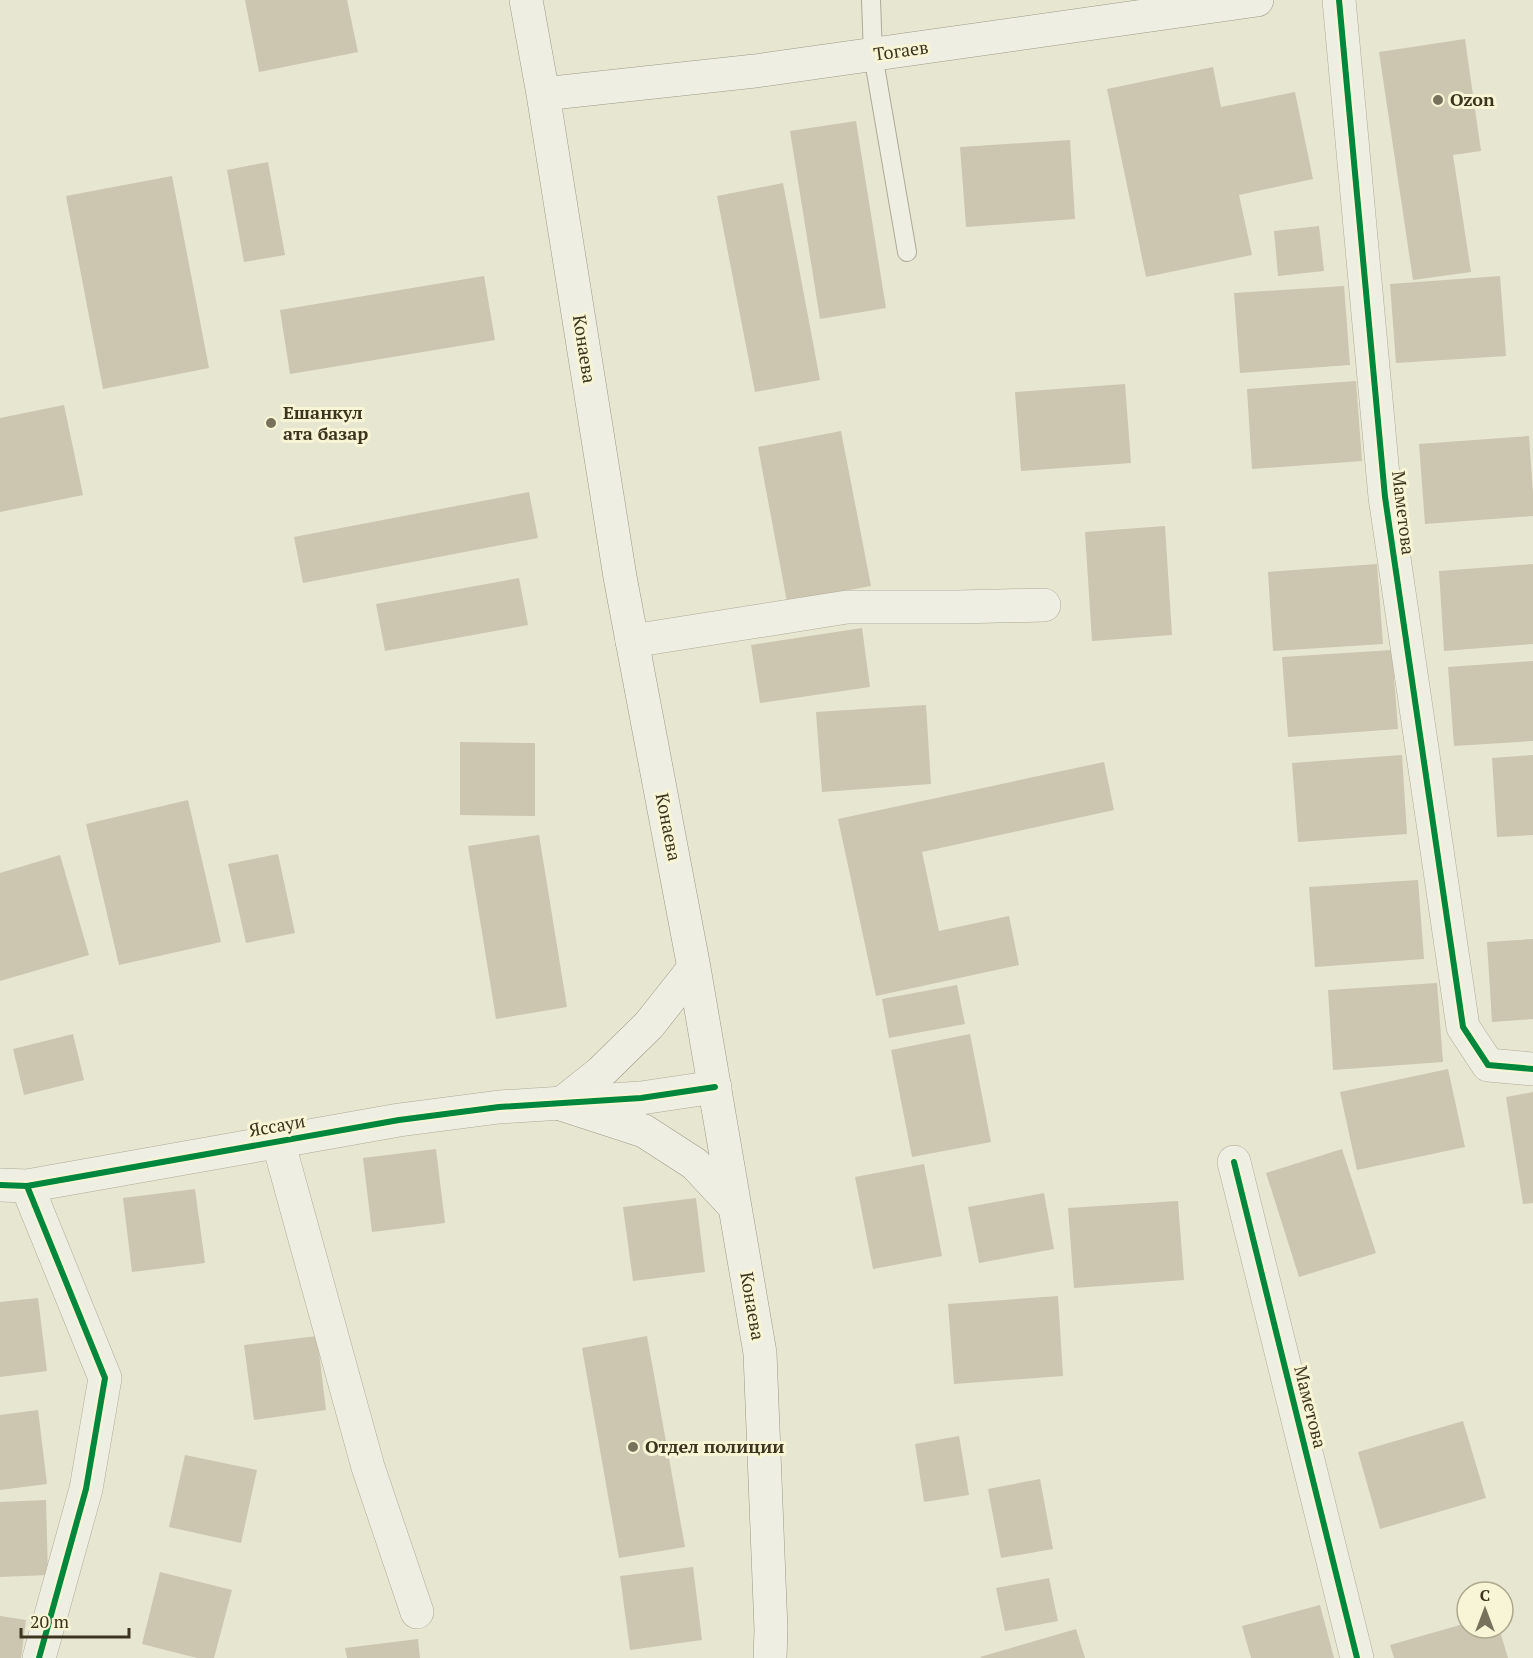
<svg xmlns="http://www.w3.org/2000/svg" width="1533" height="1658" font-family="'PT Serif',serif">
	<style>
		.building { fill: #ccc5b0 }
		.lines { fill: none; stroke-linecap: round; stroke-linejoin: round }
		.lane-casing { stroke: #adaa98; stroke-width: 20 }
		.street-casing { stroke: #adaa98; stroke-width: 34 }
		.secondary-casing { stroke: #9c9a88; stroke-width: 34 }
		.lane { stroke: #efeee2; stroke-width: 18 }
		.street { stroke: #efeee2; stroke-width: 33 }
		.secondary { stroke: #efeee2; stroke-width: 33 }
		.cycleway-casing { stroke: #f8f5d6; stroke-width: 10 }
		.cycleway { stroke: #00873e; stroke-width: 6 }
		.poi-dot { fill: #78725d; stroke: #f8f5d6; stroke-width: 2 }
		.labels { text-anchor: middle; stroke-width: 6; stroke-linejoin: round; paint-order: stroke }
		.street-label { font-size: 18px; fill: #3d341f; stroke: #f8f5d6 }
		.poi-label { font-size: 18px; font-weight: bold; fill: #3d341f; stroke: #f8f5d6; text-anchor: start }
	</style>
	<rect width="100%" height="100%" fill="#e7e6d0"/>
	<!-- building -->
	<path class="building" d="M245 0H347L358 52 259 72Z
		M1465 39 1481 151 1453 155 1471 272 1413 280 1379 52Z
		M1213 67 1221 107 1295 92 1313 179 1239 195 1252 255 1146 277 1107 89Z
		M856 121 886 308 820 319 790 131Z
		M1070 140 1075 219 966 227 960 147Z
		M268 162 285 255 244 262 227 170Z
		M172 176 209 368 103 389 66 196Z
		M783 183 820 380 755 392 717 196Z
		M1319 226 1324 271 1278 276 1274 231Z
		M484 276 495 340 290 374 280 310Z
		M1500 276 1506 356 1396 363 1390 284Z
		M1344 286 1350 365 1240 373 1234 293Z
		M1356 381 1362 461 1252 469 1247 389Z
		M1125 384 1131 463 1021 471 1015 392Z
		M64 405 83 495 0 512V418Z
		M841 431 871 586 787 602 758 447Z
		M1529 436 1533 494V516L1425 524 1419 444Z
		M529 492 538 538 303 583 294 537Z
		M1165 526 1172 635 1092 641 1085 532Z
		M1377 564 1383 644 1273 651 1268 572Z
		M1533 564V644L1444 651 1439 571Z
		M519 578 528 625 385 651 376 604Z
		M862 628 870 687 760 703 751 645Z
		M1392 650 1398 729 1288 737 1282 657Z
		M1533 661V741L1454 746 1448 667Z
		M926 705 931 784 822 792 816 712Z
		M460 742 535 743V816L460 815Z
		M1402 755 1407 834 1298 842 1292 763Z
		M1533 755V835L1497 837 1492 758Z
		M1104 762 1114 810 922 852 939 931 1009 916 1019 965 876 996 838 819Z
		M188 800 221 942 119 965 86 824Z
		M539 835 567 1007 496 1019 468 846Z
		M278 854 295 933 246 943 228 864Z
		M60 855 89 955 0 981V873Z
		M1418 880 1424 959 1315 967 1309 887Z
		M1533 939V1019L1492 1022 1487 942Z
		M1437 983 1443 1062 1333 1070 1328 990Z
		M957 985 965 1024 889 1038 882 999Z
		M73 1034 84 1080 24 1095 13 1049Z
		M970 1034 991 1142 912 1157 891 1050Z
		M1448 1069 1465 1147 1357 1170 1340 1092Z
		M1533 1092V1203L1523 1204 1506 1097Z
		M436 1149 445 1223 372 1232 363 1158Z
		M1342 1149 1376 1253 1299 1277 1266 1173Z
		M924 1164 942 1256 873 1269 855 1177Z
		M195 1189 205 1263 132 1272 123 1198Z
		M1044 1193 1054 1249 979 1263 968 1207Z
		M696 1198 705 1272 633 1281 623 1207Z
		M1178 1201 1184 1280 1074 1288 1068 1208Z
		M1058 1296 1063 1376 954 1384 948 1304Z
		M38 1298 47 1371 0 1377V1302Z
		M317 1336 326 1410 254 1420 244 1345Z
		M647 1336 685 1547 619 1558 582 1348Z
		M38 1410 47 1484 0 1490V1415Z
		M1463 1421 1486 1498 1380 1529 1358 1452Z
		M959 1436 969 1495 924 1502 915 1444Z
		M185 1455 257 1470 241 1543 169 1527Z
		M1040 1479 1053 1549 1001 1558 988 1489Z
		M46 1500 48 1575 0 1577V1502Z
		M693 1567 702 1640 630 1650 620 1576Z
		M160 1572 232 1590 214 1658H197L142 1644Z
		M1049 1578 1058 1621 1005 1631 996 1588Z
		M1320 1605 1334 1658H1251L1242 1626Z
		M0 1616 26 1620 21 1658H0Z
		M1467 1623V1628H1499L1508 1658H1394L1390 1645Z
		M1076 1629 1085 1658H981L980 1657Z
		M418 1639 420 1658H347L345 1648Z"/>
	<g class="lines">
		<!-- lane casing -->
		<g class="lane-casing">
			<path id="lane" d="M871 0 873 55 907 252"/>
		</g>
		<!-- street casing -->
		<g class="street-casing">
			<path id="street" d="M1339 0 1385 497 1463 1027 1488 1065 1533 1069
				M632 641 847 607H958L1044 605
				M278 1141 368 1467 417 1612
				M1234 1162 1357 1658
				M0 1185 27 1186 399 1120 499 1107 641 1098 715 1087
				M27 1186 105 1378 86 1489 39 1658"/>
		</g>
		<!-- secondary casing -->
		<g class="secondary-casing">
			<path id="secondary" d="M526 0 543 94 620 577 694 968 760 1353 771 1630 770 1658
				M543 94 755 71 1257 0
				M561 1104 644 1131 695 1164 735 1207
				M561 1104 600 1073 649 1025 694 968"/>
		</g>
		<!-- lane -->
		<use href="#lane" class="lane"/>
		<!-- street -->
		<use href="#street" class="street"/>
		<!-- secondary -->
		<use href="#secondary" class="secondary"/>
		<!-- cycleway casing -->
		<g class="cycleway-casing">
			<path id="cycleway" d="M1339 0 1385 497 1463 1027 1488 1065 1533 1069
				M1234 1162 1357 1658
				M0 1185 27 1186 399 1120 499 1107 641 1098 715 1087
				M27 1186 105 1378 86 1489 39 1658"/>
		</g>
		<!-- cycleway -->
		<use href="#cycleway" class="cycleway"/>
	</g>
	<!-- markers -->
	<g class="poi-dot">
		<circle cx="1438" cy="100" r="6"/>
		<circle cx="271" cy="423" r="6"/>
		<circle cx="633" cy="1447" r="6"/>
	</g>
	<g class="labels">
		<!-- street labels -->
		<g class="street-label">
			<text transform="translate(901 51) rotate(-8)" y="6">Тогаев</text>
			<text transform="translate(584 349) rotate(81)" y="6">Конаева</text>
			<text transform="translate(1403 513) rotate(83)" y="6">Маметова</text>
			<text transform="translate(668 827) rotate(79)" y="6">Конаева</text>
			<text transform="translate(277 1126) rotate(-10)" y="6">Яссауи</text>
			<text transform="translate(752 1306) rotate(80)" y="6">Конаева</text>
			<text transform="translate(1310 1407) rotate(76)" y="6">Маметова</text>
		</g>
		<!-- poi labels -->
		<g class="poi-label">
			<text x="1450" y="106">Ozon</text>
			<text x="283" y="419">Ешанкул<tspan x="283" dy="21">ата базар</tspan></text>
			<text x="645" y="1453">Отдел полиции</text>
		</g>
	</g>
	<!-- north arrow -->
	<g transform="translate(1485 1610)"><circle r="28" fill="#f8f5d6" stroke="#ada88d" stroke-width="1.5"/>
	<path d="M0-4.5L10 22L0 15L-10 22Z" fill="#78725d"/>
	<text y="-9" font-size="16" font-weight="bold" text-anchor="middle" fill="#3d341f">С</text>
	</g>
	<!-- scale -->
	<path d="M21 1628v9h108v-9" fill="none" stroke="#3d341f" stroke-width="3"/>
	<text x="30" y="1628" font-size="18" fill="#3d341f" stroke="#f8f5d6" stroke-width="4.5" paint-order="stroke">20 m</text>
</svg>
